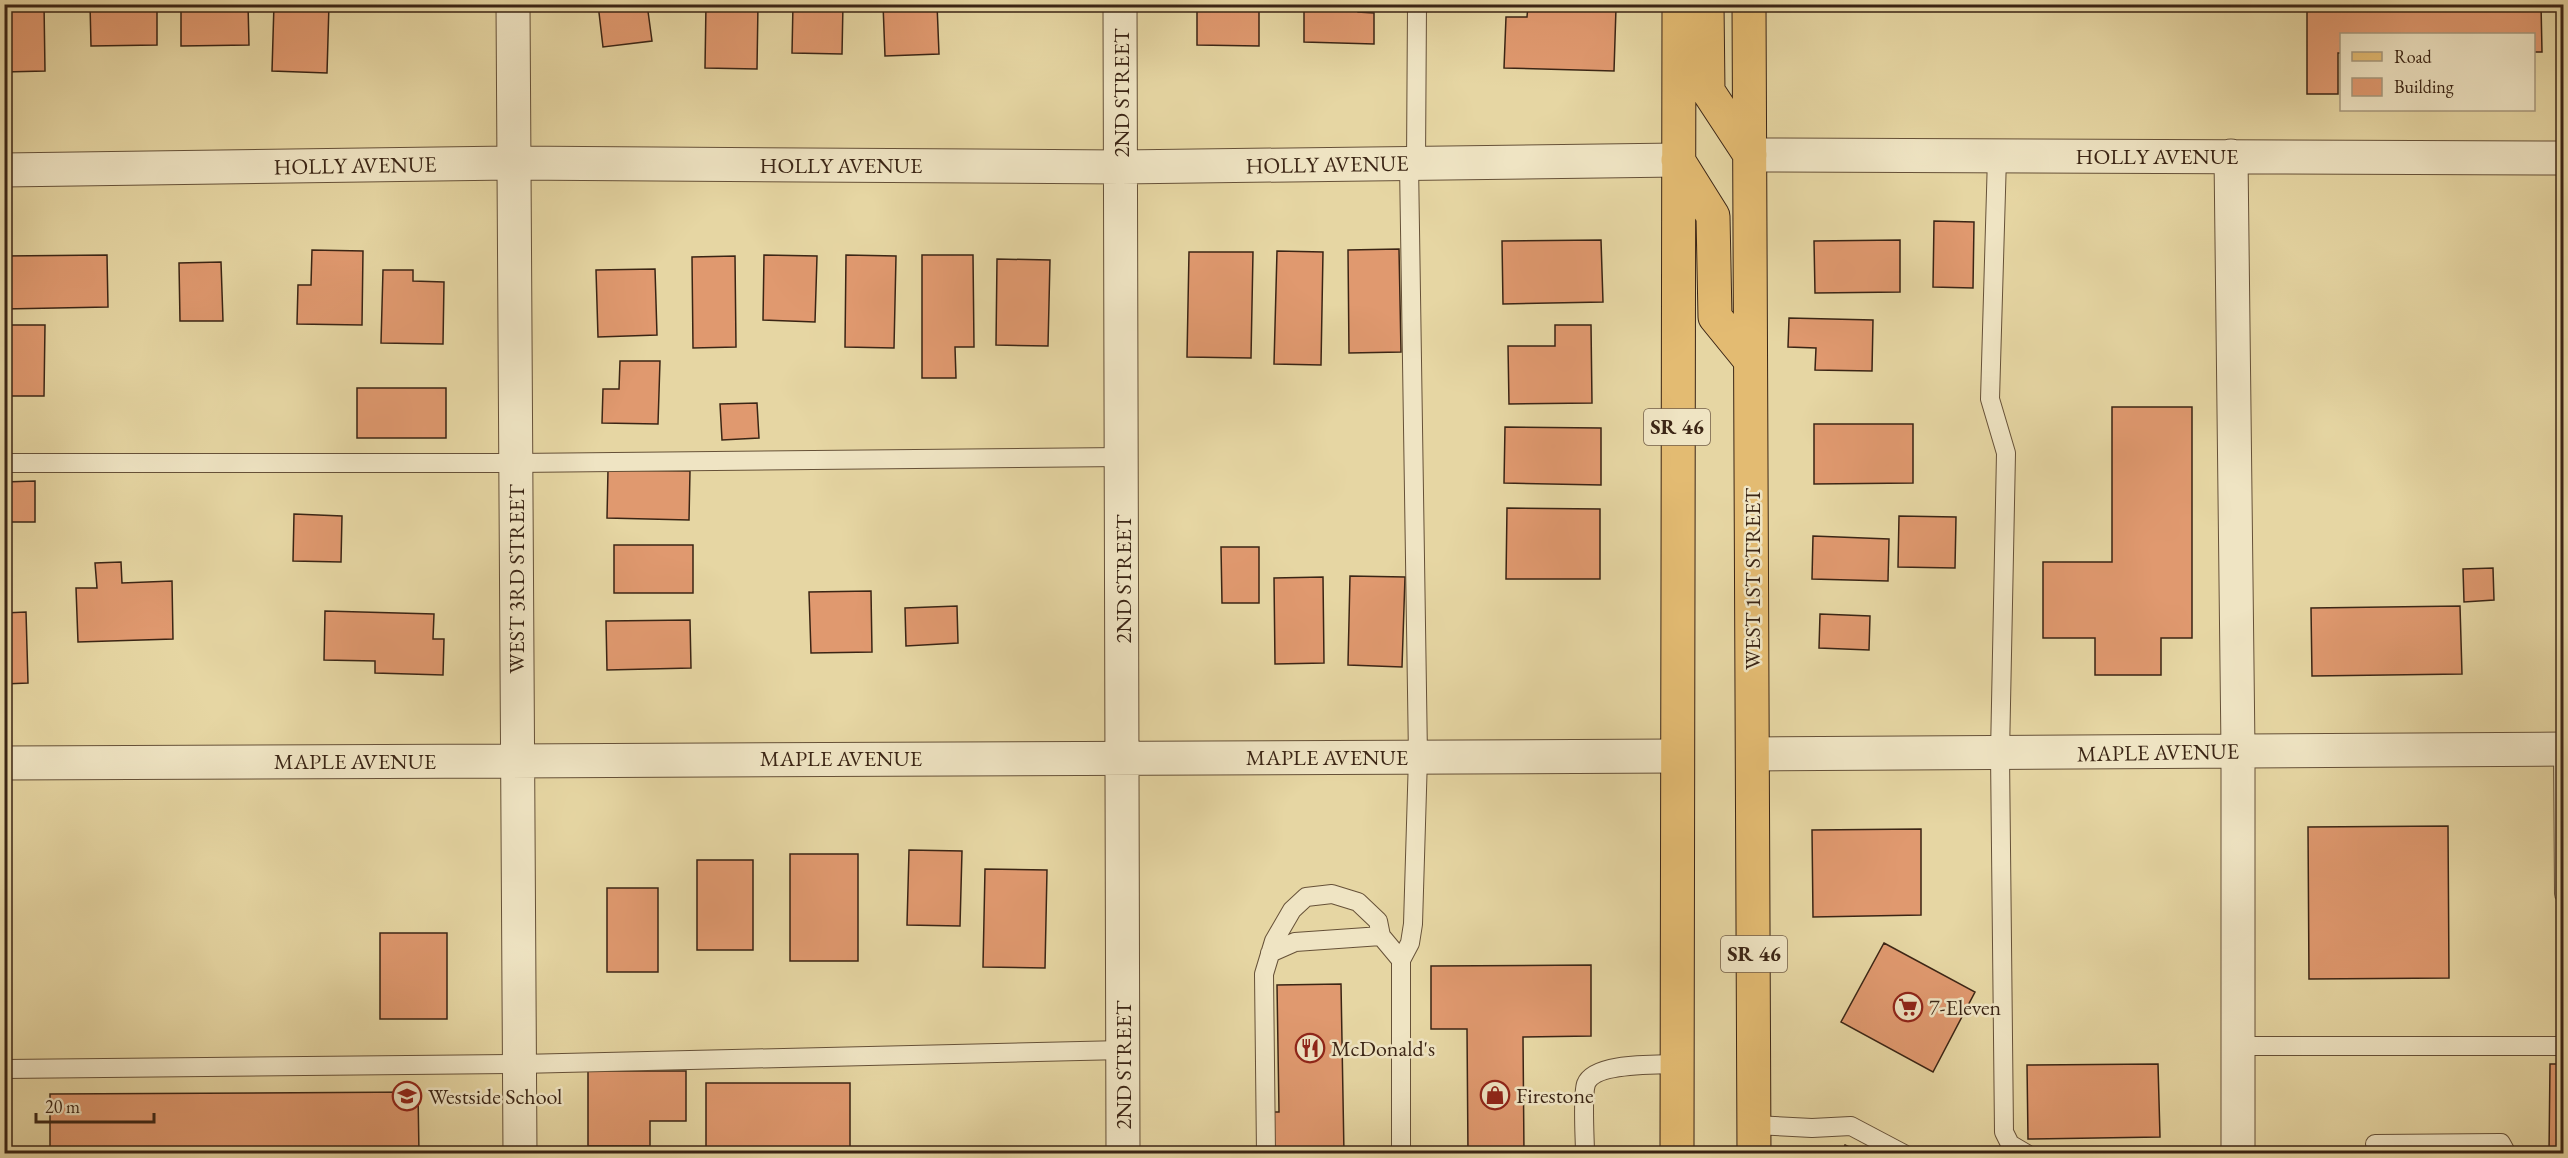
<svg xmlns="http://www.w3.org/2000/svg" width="2568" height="1158" font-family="'EB Garamond',serif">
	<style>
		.building { fill: #e0996f; stroke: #3b2515; stroke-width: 1.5 }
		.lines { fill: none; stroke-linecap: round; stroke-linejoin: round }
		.lane-casing { stroke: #665138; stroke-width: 20 }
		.street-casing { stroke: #665138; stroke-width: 35 }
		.primary-casing { stroke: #3b2515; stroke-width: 35 }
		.lane { stroke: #efe4c3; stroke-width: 18 }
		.street { stroke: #efe4c3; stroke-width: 33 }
		.primary { stroke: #e3bb72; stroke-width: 33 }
		.labels { text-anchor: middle; stroke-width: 5; stroke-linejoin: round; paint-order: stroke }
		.shield { fill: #efe4c3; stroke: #715e49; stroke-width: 1.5 }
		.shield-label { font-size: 21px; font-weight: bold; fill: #3b2515 }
		.street-label { font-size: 22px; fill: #3b2515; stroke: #efe4c3 }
		.poi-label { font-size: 22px; fill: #3b2515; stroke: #efe4c3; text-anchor: start }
	</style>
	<rect width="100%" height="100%" fill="#e6d6a3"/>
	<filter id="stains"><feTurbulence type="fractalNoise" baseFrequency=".00333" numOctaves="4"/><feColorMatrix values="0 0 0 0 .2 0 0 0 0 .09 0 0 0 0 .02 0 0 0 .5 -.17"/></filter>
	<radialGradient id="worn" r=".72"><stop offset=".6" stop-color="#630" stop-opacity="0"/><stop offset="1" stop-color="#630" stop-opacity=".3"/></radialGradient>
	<!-- building -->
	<path class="building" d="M4 4H44L45 71 4 72Z
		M90 4H157V45L91 46Z
		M181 4H248L249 45 181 46Z
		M274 4H329L327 73 272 71Z
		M598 4H647L652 41 603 47Z
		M706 4H758L757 69 705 68Z
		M793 4H843L842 54 792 53Z
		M883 4H937L939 54 885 56Z
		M1209 4H1259V46L1197 45V9H1209Z
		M1304 4H1358V12L1374 13V44L1304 42Z
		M2307 4H2541L2542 52H2534V34H2342V53H2338V94H2307Z
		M1528 5 1616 8 1614 71 1504 68 1506 17H1527Z
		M1934 221 1974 222 1973 288 1933 287Z
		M1601 240 1603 302 1503 304 1502 241Z
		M1900 240V292L1815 293 1814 241Z
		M1399 249 1401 352 1349 353 1348 250Z
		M312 250 363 251 362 325 297 324 298 285H311Z
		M1277 251 1323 252 1321 365 1274 364Z
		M1189 252H1253L1251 358 1187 357Z
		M107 255 108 307 4 309V256Z
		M764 255 817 256 815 322 763 320Z
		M846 255 896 256 894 348 845 347Z
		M922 255H973L974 347H955L956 378H922Z
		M735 256 736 347 693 348 692 257Z
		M997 259 1050 260 1048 346 996 345Z
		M221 262 223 321H180L179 263Z
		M655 269 657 335 598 337 596 270Z
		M383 270H413V281L444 282 443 344 381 343Z
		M1789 318 1873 320 1872 371 1815 370 1816 348 1788 347Z
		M4 325H45L44 396H4Z
		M1555 325H1591L1592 403 1509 404 1508 346H1555Z
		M620 361H660L658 424 602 423 603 389H619Z
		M357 388H446V438H357Z
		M757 403 759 438 722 440 720 404Z
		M2112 407H2192V638H2161V675H2095V638H2043V562H2112Z
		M1814 424H1913V483L1814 484Z
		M1505 427 1601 428V485L1504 483Z
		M608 470 690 471 689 520 607 518Z
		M35 481V522H4V482Z
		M1507 508 1600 509V579H1506Z
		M294 514 342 516 341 562 293 561Z
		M1899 516 1956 517 1955 568 1898 567Z
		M1813 536 1889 539 1888 581 1812 579Z
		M614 545H693V593H614Z
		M1221 547H1259V603H1222Z
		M121 562 122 583 172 581 173 639 78 642 76 588H97L95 563Z
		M2493 568 2494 600 2464 602 2463 569Z
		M1350 576 1405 577 1402 667 1348 665Z
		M1323 577 1324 663 1275 664 1274 578Z
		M871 591 872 652 811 653 809 592Z
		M957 606 958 643 906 646 905 608Z
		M2460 606 2462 674 2312 676 2311 608Z
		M325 611 434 614 433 639H444L443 675 375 673V661L324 660Z
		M26 612 28 683 4 684V613Z
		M1820 614 1870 616 1869 650 1819 648Z
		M690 620 691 668 607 670 606 621Z
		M2448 826 2449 978 2309 979 2308 827Z
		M1921 829V915L1813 917 1812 830Z
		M909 850 962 851 960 926 907 925Z
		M790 854H858V961H790Z
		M697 860H753V950H697Z
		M985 869 1047 870 1045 968 983 967Z
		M607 888H658V972H607Z
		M380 933H447V1019H380Z
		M1884 943 1975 992 1933 1072 1841 1022Z
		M1591 965V1036L1523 1037 1524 1154H1468L1467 1029H1431V966Z
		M1341 984 1344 1154H1270L1269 1112H1279L1277 985Z
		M2158 1064 2160 1137 2028 1139 2027 1065Z
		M2550 1064H2564V1154H2549Z
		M588 1071H686V1121H650V1146H588Z
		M706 1083H850V1154H706Z
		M418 1092 419 1154H50V1094Z
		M1845 1145 1864 1154H1841Z"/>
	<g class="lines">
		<!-- lane casing -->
		<g class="lane-casing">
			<path id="lane" d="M1997 157 1990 399 2006 453 2000 754 2004 1132 2010 1144 2027 1154
				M1416 163 1417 4
				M4 463H515L1123 457
				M2563 749 2564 894
				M1270 953 1295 942 1381 936
				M2238 1046H2564
				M4 1069 520 1064 1123 1050
				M1754 1125 1812 1128 1851 1126 1904 1154
				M2375 1144 2501 1143 2507 1154
				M1266 1154 1264 974 1274 941 1292 910 1306 897 1332 894 1358 902 1378 921 1381 936 1401 960
				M1401 1154V960L1410 943 1413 924 1418 757 1409 163
				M1585 1154C1585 1139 1582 1096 1586 1084 1594 1062 1656 1065 1677 1064"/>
		</g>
		<!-- street casing -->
		<g class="street-casing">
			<path id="street" d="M513 4 520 1154
				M1120 4 1123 1154
				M1750 155 2564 158
				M2231 156 2238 750V1154
				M4 170 512 163 1121 167 1678 160
				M1753 754 2564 749
				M4 763 1677 756"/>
		</g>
		<!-- primary casing -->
		<g class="primary-casing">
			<path id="primary" d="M1707 4 1708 91 1750 155
				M1749 4 1754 1154
				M1678 160 1713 216 1715 317 1750 360
				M1677 1154 1679 4"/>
		</g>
		<!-- lane -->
		<use href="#lane" class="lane"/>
		<!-- street -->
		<use href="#street" class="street"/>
		<!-- primary -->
		<use href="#primary" class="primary"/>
	</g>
	<!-- icons -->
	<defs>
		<g id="supermarket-ring" transform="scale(1.5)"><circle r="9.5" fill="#efe4c3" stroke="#8f2418" stroke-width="1.5"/><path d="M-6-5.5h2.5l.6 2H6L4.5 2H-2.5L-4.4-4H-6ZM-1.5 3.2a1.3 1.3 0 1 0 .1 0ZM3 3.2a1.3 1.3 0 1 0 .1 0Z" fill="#8f2418"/></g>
		<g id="restaurant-ring" transform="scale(1.5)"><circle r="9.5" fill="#efe4c3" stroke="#8f2418" stroke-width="1.5"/><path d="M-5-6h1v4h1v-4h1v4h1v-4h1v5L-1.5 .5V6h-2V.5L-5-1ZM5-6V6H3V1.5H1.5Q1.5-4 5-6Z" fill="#8f2418"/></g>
		<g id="shop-ring" transform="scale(1.5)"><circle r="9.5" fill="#efe4c3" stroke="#8f2418" stroke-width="1.5"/><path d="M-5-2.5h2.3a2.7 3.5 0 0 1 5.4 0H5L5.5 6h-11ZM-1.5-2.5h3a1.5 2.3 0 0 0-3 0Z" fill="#8f2418"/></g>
		<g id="school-ring" transform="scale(1.5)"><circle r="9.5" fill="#efe4c3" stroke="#8f2418" stroke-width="1.5"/><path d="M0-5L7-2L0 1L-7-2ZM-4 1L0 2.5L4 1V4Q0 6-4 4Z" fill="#8f2418"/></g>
	</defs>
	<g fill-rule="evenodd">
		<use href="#supermarket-ring" x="1908" y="1007"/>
		<use href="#restaurant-ring" x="1310" y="1048"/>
		<use href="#shop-ring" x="1495" y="1095"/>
		<use href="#school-ring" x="407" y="1096"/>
	</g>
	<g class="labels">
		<!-- shield labels -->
		<g class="shield">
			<rect x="1644" y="409" width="66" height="36" rx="4.5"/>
			<rect x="1721" y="936" width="66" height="36" rx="4.5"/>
		</g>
		<g class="shield-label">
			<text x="1677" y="434">SR 46</text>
			<text x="1754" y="961">SR 46</text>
		</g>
		<!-- street labels -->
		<g class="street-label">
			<text transform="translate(1121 93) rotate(-90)" y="8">2ND STREET</text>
			<text x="2157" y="164">HOLLY AVENUE</text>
			<text transform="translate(1327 164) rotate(-1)" y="8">HOLLY AVENUE</text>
			<text transform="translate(355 165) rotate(-1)" y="8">HOLLY AVENUE</text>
			<text x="841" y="173">HOLLY AVENUE</text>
			<text transform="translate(516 579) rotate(-90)" y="8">WEST 3RD STREET</text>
			<text transform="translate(1123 579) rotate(-90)" y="8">2ND STREET</text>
			<text transform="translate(1752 579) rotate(-90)" y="8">WEST 1ST STREET</text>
			<text transform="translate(2158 752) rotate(-1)" y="8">MAPLE AVENUE</text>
			<text x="1327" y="765">MAPLE AVENUE</text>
			<text x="841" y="766">MAPLE AVENUE</text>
			<text x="355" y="769">MAPLE AVENUE</text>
			<text transform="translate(1123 1065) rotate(-90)" y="8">2ND STREET</text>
		</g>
		<!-- poi labels -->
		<g class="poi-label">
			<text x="1929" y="1015">7-Eleven</text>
			<text x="1331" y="1056">McDonald's</text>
			<text x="1516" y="1103">Firestone</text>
			<text x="428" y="1104">Westside School</text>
		</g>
	</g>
	<!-- margin -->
	<rect width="2568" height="1158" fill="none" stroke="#e6d6a3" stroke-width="24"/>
	<rect x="6" y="6" width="2556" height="1146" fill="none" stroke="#3b2515" stroke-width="3"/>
	<rect x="12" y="12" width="2544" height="1134" fill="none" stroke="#3b2515" stroke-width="1.5"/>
	<!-- legend -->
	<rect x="2340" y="33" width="195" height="78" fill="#efe4c3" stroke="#a7987d" stroke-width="1.5"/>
	<rect x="2352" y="52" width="30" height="9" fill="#e3bb72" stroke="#a7987d" stroke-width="1.5"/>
	<text x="2394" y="63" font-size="18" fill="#3b2515">Road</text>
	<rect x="2352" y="78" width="30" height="18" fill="#e0996f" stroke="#a7987d" stroke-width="1.5"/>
	<text x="2394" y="93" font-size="18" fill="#3b2515">Building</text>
	<!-- scale -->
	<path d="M36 1113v9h118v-9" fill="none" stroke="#3b2515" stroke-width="3"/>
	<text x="45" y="1113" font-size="18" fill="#3b2515" stroke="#efe4c3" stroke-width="4.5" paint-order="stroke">20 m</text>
	<rect width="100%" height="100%" filter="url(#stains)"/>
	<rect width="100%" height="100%" fill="url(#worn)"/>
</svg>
